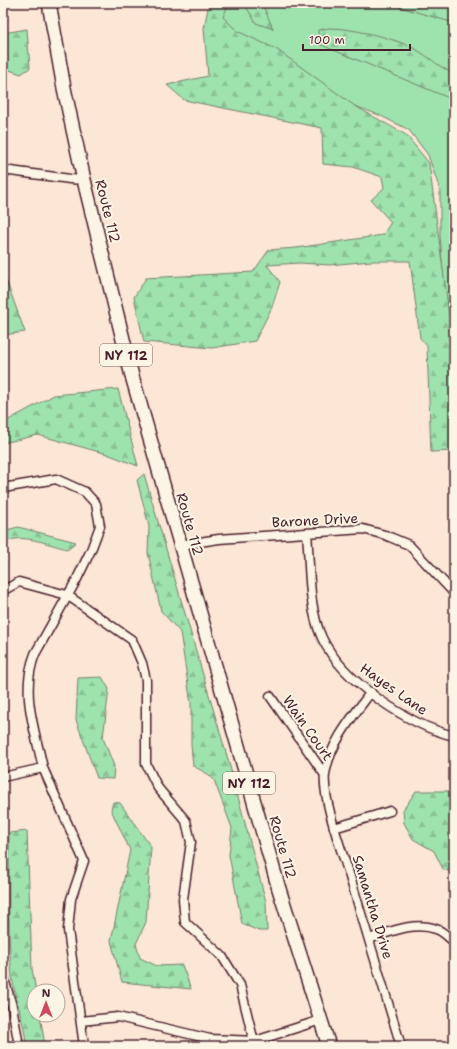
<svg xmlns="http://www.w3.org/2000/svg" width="457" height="1049" font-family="'Shantell Sans',sans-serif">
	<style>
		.green { fill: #9ee2ae; stroke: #74806c }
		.forest { fill: url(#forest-firs); stroke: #74806c }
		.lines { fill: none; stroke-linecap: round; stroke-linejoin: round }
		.street-casing { stroke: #4a1f2b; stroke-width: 11 }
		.primary-casing { stroke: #4a1f2b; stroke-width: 16 }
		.street { stroke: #fcf5e5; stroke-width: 8 }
		.primary { stroke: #fcf5e5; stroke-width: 13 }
		.labels { text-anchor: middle; stroke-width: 4; stroke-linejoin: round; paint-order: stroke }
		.shield { fill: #fcf5e5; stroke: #7f5f63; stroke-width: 1 }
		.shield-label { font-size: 13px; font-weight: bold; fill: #4a1f2b }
		.street-label { font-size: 14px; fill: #4a1f2b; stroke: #fcf5e5 }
	</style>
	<defs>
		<pattern id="forest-firs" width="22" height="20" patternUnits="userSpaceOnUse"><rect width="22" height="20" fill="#9ee2ae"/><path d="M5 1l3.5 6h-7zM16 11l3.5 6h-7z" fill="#8ac196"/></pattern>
	</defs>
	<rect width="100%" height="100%" fill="#fce6d6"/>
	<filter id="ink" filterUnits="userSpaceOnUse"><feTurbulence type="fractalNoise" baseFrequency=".025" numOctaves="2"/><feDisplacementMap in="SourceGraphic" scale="8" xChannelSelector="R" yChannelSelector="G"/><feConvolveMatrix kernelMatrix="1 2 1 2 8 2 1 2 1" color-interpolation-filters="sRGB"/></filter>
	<g filter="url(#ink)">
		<!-- green -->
		<path class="green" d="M222 3H447L454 5V324L445 299 440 236V190L428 155 409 130 379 115 344 102 209 17Z"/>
		<!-- forest -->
		<path class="forest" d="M209 3H229L223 17 237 31 276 49 355 106 406 135 429 163 454 353V451L431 452 427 346 420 338 410 261H371L329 265 300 263 267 265 280 282 272 307 255 341 212 348 144 342 134 297 146 278 253 272 269 250 296 248 383 235 391 222 371 200 384 188 382 177 353 167 323 164 322 128 184 100 167 85 208 76 204 28Z
			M244 3H262L273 29 256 23Z
			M386 3H454V23Z
			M329 28C350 28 390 37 409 46 425 53 437 66 454 74V100L319 44 318 30Z
			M27 29 30 68 21 74 3 68V33Z
			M3 272 25 332 3 335Z
			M118 389 138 466 107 454 38 435 3 443V423L54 395Z
			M144 474 229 763 266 902 267 931H259L242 924 229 855 232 828 214 780 208 774 193 766 191 745V704L180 632 161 611 148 553 149 526 137 480Z
			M18 527 76 542 67 549C49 545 19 531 3 544V531Z
			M102 677 109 689 103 738 114 766 113 779 97 778 76 720 78 678Z
			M416 791H454V873L443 869 434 851 413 839 404 823 403 810Z
			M113 802 120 803 151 847 146 922 136 944 140 958 157 966 182 965 191 989 122 982 111 941 130 850 111 810Z
			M27 831 32 969 36 991H34V1015H40L45 1046H26C25 1022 15 1001 12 977 7 930 9 881 9 833Z"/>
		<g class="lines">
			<!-- street casing -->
			<g class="street-casing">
				<path id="street" d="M3 170 70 179 84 180
					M3 488 56 479 85 492 96 504 100 526 91 550 77 579 35 654C20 692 35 730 43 768
					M307 533C310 567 308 608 322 638 343 682 409 725 454 736
					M180 545 219 539 363 529 385 535 409 545 454 593
					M4 590 19 582 67 595 132 640 142 663 146 680V764L158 788 186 821 191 842 183 899 185 922 222 956 240 985 255 1046
					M371 692C353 716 330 743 325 774 322 798 342 852 350 877 367 933 384 990 401 1046
					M270 696 325 775
					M3 777 43 768 84 861 71 899 68 930 84 1046
					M334 828 390 811
					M369 939C390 932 414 921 436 929 443 931 449 938 454 942
					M3 975 12 1006 19 1046
					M81 1021 118 1017 210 1039 255 1041 321 1020"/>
			</g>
			<!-- primary casing -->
			<g class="primary-casing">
				<path id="primary" d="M49 3 64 88 84 180 132 376 279 889 329 1046"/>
			</g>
			<!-- street -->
			<use href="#street" class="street"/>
			<!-- primary -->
			<use href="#primary" class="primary"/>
		</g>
	</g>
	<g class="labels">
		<!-- shield labels -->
		<g class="shield">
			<rect x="100" y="344" width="52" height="22" rx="3"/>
			<rect x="223" y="772" width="52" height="22" rx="3"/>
		</g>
		<g class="shield-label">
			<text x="126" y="360">NY 112</text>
			<text x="249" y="788">NY 112</text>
		</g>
		<!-- street labels -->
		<g class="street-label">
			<text transform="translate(108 211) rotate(76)" y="5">Route 112</text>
			<text transform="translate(315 520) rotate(-3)" y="5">Barone Drive</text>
			<text transform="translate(190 524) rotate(74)" y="5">Route 112</text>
			<text transform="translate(394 689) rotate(35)" y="5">Hayes Lane</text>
			<text transform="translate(308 728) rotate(55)" y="5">Wain Court</text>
			<text transform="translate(283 847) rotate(74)" y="5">Route 112</text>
			<text transform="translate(373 907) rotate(73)" y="5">Samantha Drive</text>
		</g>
	</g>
	<!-- margin -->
	<rect width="457" height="1049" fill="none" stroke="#fcf5e5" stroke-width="16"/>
	<rect x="8" y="8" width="441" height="1033" fill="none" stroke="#4a1f2b" stroke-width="1.5" filter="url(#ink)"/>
	<!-- north arrow -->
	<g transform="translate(46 1003)"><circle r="19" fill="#fcf5e5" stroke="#b59f9b"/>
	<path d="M0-3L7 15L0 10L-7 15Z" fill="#d1495b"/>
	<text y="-6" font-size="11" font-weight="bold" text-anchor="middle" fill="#4a1f2b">N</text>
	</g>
	<!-- scale -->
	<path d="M303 44v6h107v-6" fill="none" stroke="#4a1f2b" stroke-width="2"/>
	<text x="309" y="44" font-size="12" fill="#4a1f2b" stroke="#fcf5e5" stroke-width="3" paint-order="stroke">100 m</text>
</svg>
